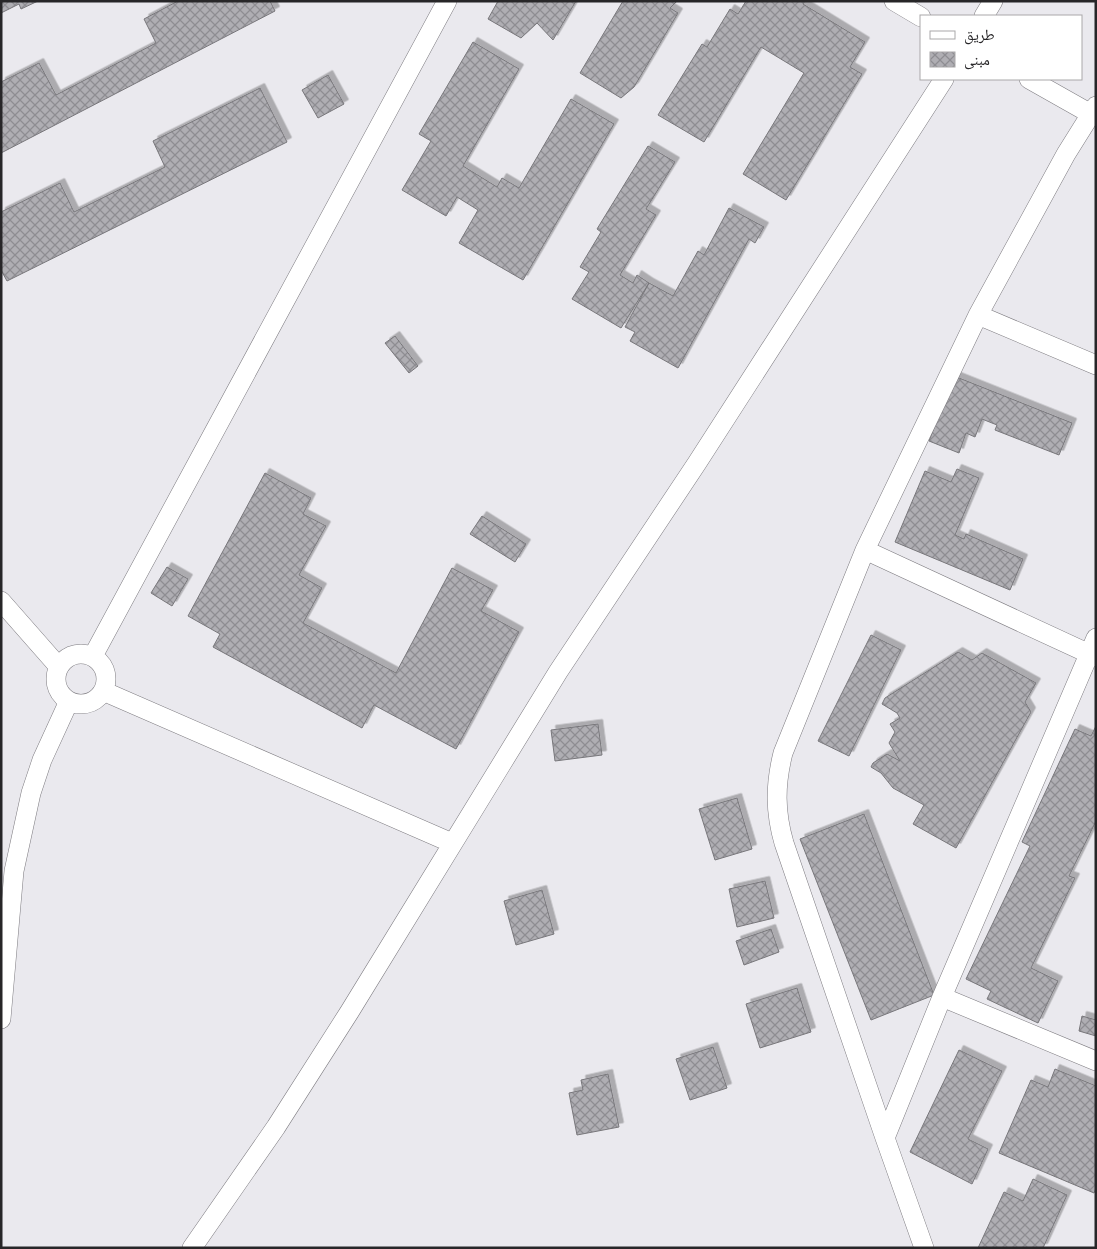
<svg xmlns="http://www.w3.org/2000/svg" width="1097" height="1249" font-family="'Open Sans','Noto Naskh Arabic',sans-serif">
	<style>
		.building { fill: url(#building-cross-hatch); stroke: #78777b; filter: url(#shadow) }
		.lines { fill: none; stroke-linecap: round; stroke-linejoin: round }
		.minor-casing { stroke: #7e7c81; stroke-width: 20 }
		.minor { stroke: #fff; stroke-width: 19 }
	</style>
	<defs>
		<pattern id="building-cross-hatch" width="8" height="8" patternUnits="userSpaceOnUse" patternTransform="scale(1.25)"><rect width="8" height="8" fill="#afaeb3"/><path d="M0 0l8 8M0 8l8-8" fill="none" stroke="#8e8d92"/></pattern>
		<filter id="shadow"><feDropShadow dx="4.5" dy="-4.5" stdDeviation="0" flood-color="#0004"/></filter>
	</defs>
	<rect width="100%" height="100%" fill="#eae9ee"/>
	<!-- building -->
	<path class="building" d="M1 1H38L21 9 19 4 1 13Z
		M178 1H270L275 11 1 153V82L39 63 56 95 156 43 144 19Z
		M498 1H576L553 40 537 23 521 38 488 19Z
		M623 1H677L670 8 678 13 634 87 621 98 580 73Z
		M746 1H805L803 4 865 42 850 67 862 74 786 200 743 174 804 73 761 47 704 142 658 115 702 44 707 47 730 9 738 14Z
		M473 42 519 69 463 166 497 187 502 178 519 188 571 99 614 124 523 280 459 243 478 210 457 197 446 216 402 190 431 141 419 134Z
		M328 75 344 104 318 118 302 90Z
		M260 88 287 142 7 281 1 270V212L60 183 74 212 165 167 153 141Z
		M648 146 675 162 646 209 656 215 620 275 633 283 637 275 649 283 621 328 572 299 589 272 580 267 601 232 597 229Z
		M729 208 764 227 755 243 749 239 678 368 630 341 635 332 625 327 649 283 673 296 698 251 704 255Z
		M395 336 418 366 409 373 385 343Z
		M954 376 1072 423 1059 455 995 430 997 425 982 419 975 437 966 433 959 453 929 441Z
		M957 469 979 478 955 535 964 539 966 534 1023 559 1010 590 895 542 925 471 951 482Z
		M265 473 311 498 303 514 326 526 299 575 322 588 303 623 396 673 452 568 493 590 481 611 519 632 456 749 374 705 362 728 213 647 220 634 188 616Z
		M482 516 526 544 515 562 470 534Z
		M167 567 188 579 172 606 151 593Z
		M871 635 901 650 849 756 818 741Z
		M958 652 972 660 982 653 1036 683 1025 702 1031 712 956 848 913 824 924 805 893 788 881 773 871 767 873 763 887 754 900 761 889 743 895 732 890 724 900 718 897 713 882 704 885 698Z
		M598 724 602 755 555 761 551 730Z
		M1096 726V821L1069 876 1075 878 1031 968 1058 981 1038 1023 987 999 991 991 966 979 1030 846 1022 842 1075 729 1091 736Z
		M737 798 752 849 715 860 699 809Z
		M864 814 934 995 871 1020 800 839Z
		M765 881 774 918 737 927 729 889Z
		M542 890 554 934 516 945 504 901Z
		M771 929 779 952 744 965 736 941Z
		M797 988 811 1032 760 1048 746 1004Z
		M1082 1016 1096 1020V1036L1079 1031Z
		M713 1047 727 1088 690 1100 676 1059Z
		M959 1050 1002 1071 968 1139 988 1149 972 1184 910 1152Z
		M1055 1069 1096 1086V1188L1094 1193 999 1153 1031 1080 1048 1087Z
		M608 1074 619 1127 577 1135 569 1093 583 1090 581 1080Z
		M1033 1179 1067 1195 1043 1248H978L1004 1192 1023 1201Z"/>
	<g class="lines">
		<!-- minor casing -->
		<g class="minor-casing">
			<path id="minor" d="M894 1 921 17
				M984 16 993 1
				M1029 79 1091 114
				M978 315 1096 365
				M865 550 1096 657
				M1 601 59 667
				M56 679a25 25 0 1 1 50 0a25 25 0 1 1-50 0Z
				M93 656 447 1
				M103 691 452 843
				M942 997 1096 1061
				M1 1019 14 871 31 793 42 760 69 701
				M885 1138 942 997 1096 638
				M192 1248 276 1127 350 1011 558 672 697 463 944 79
				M924 1248 885 1138 784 843C775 812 775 785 783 753L865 550 978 315 1066 154 1096 106"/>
		</g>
		<!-- minor -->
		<use href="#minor" class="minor"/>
	</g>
	<!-- border -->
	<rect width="1097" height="1249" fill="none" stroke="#272628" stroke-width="5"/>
	<!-- legend -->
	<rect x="920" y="15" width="162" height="65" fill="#ffffff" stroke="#a9a8a9"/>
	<rect x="930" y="31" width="25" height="8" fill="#ffffff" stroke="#a9a8a9"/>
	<text x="964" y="40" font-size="15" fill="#272628">طريق</text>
	<rect x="930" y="52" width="25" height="15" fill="url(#building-cross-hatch)" stroke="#a9a8a9"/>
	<text x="964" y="65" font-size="15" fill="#272628">مبنى</text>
</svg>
